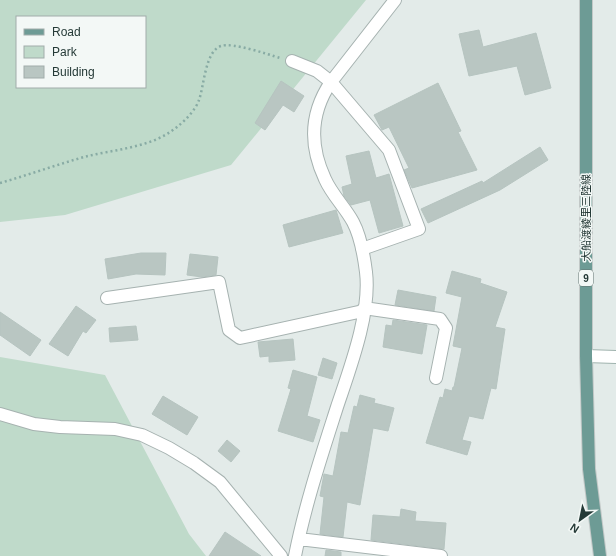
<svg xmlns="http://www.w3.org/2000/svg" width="616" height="556" font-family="Arial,'Noto Sans JP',sans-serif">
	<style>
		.green { fill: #bfdaca; fill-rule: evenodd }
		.building { fill: #b9c6c2; stroke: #b6c4c0 }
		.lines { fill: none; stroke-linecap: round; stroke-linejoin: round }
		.street-casing { stroke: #a6b2b0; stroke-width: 14 }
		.secondary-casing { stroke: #a0b3ae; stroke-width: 14 }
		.primary-casing { stroke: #c2c8c7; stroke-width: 14 }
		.path { stroke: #88aba4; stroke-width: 2.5; stroke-dasharray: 2 3; stroke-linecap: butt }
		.street { stroke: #fff; stroke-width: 12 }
		.secondary { stroke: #fff; stroke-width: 12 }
		.primary { stroke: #6d9b95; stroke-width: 12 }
		.labels { text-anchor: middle; stroke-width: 3; stroke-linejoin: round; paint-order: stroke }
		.shield { fill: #f3f8f6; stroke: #637370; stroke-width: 1 }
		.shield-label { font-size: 10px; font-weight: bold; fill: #253a37 }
		.street-label { font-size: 11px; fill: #253a37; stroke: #f3f8f6 }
	</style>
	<rect width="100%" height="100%" fill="#e3ebe9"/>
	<!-- green -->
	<path class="green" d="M0 0H366L231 165 65 215 0 222ZM17 17H145V87H17Z
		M0 357 105 375 189 534 206 556H0Z"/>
	<!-- building -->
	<path class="building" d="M479 30 483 47 536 33 551 88 525 95 517 66 469 76 459 34Z
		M281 81 304 96 294 112 283 105 265 130 255 123Z
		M438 83 461 131 458 132 477 170 412 188 404 170 409 168 389 127 382 130 374 115Z
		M540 147 548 160 500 190 428 223 421 209 482 181 483 183Z
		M369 151 376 178 389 174 403 226 379 233 370 200 351 205 344 196 342 187 352 184 346 156Z
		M336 210 343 233 289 247 283 225Z
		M141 253H166L165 275 136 274 108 279 105 259Z
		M190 254 218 257 216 275 202 277 187 275Z
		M452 271 481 279 480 283 507 292 495 327 505 329 496 389 491 388 483 419 469 416 462 440 471 442 467 455 426 443 440 397 443 398 445 389 452 391 453 387H454L462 348 453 346 462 297 446 293Z
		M398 290 436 297 434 311 395 305Z
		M76 306 96 320 86 333 83 331 68 356 49 344Z
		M0 312 41 340 30 356 0 335Z
		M393 320 427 325 422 354 383 347 386 325 392 326Z
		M136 326 138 340 110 342 109 328Z
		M293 339 295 360 269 362V356L260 357 258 342Z
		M323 358 337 363 332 379 318 375Z
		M293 370 317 377 307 416 320 420 313 442 278 431 291 389 288 388Z
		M360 395 375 399 374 403 394 408 388 431 373 428 360 505 347 502 343 537 320 534 324 497 320 496 324 474 333 476 341 432 348 433 354 406 357 407Z
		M163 396 198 417 187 435 152 414Z
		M227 440 240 451 231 462 218 451Z
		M401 509 416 512 415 521 446 523 444 549 371 540 373 515 400 517Z
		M225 532 261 556H209Z
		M326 550 341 552V556H325Z"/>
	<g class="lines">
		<!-- street casing -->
		<g class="street-casing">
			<path id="street" d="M292 61 317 71 331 82 389 150 419 229 362 249
				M107 298 219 282 229 330 240 338 363 311
				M364 308 440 319 446 328 436 378
				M0 414 34 424 60 427 115 429 142 435 169 448 194 463 220 482 281 556
				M299 539 441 556
				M295 556C305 505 321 457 337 407 350 368 371 313 366 272 364 256 361 237 353 222 345 207 332 195 325 179 309 145 310 113 331 82L395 0"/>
		</g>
		<!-- secondary casing -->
		<g class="secondary-casing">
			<path id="secondary" d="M586 356 616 357"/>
		</g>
		<!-- primary casing -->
		<g class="primary-casing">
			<path id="primary" d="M586 0V356L589 469 600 556"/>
		</g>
		<!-- path -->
		<path class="path" d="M0 183C28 175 56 165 84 157 115 149 153 148 178 126 186 120 196 109 199 100 204 87 205 51 221 46 232 42 267 54 280 58"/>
		<!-- street -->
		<use href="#street" class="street"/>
		<!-- secondary -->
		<use href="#secondary" class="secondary"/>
		<!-- primary -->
		<use href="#primary" class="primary"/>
	</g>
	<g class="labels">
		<!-- shield labels -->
		<rect class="shield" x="579" y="270" width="14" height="16" rx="3"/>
		<g class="shield-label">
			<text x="586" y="282">9</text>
		</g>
		<!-- street labels -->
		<g class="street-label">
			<text transform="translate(586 218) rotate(-90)" y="4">大船渡綾里三陸線</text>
		</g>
	</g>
	<!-- legend -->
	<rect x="16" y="16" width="130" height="72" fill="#f3f8f6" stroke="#a1acaa"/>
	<rect x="24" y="29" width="20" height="6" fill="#6d9b95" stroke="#a1acaa"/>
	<text x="52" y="36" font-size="12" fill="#253a37">Road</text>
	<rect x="24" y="46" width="20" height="12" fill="#bfdaca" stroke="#a1acaa"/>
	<text x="52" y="56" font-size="12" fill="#253a37">Park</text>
	<rect x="24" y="66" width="20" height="12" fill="#b9c6c2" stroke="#a1acaa"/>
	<text x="52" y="76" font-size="12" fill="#253a37">Building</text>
	<!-- north arrow -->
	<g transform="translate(580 520) rotate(213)" stroke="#f3f8f6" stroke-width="3" paint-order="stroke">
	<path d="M0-3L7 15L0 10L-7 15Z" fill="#253a37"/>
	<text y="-6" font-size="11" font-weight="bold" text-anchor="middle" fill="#253a37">N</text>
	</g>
</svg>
